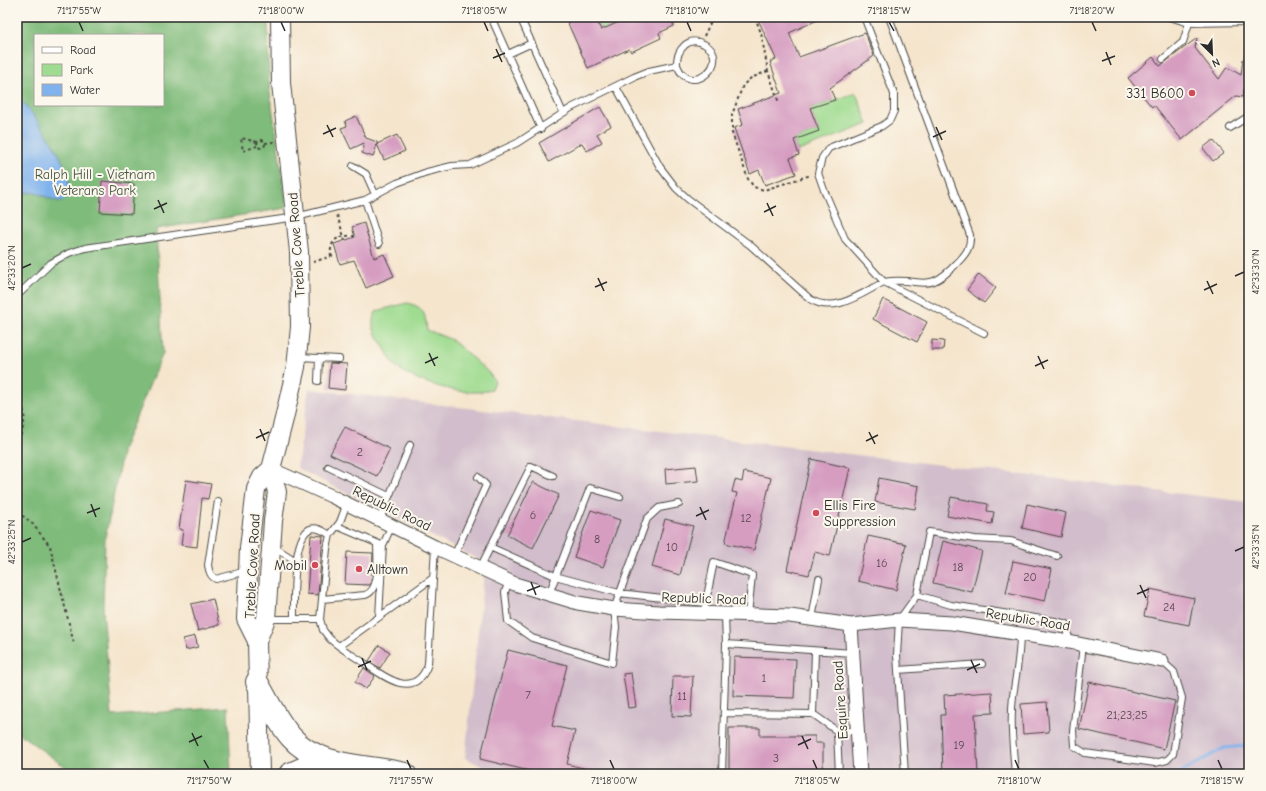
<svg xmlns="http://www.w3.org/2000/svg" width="1266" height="791" font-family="'Comic Neue',sans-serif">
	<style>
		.industrial { fill: #d1bdcb }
		.green { fill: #9fdb90; stroke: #65835e }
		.forest { fill: #7fbb7a; stroke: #557352; fill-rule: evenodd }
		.water { fill: #80b3ed; stroke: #566f8c }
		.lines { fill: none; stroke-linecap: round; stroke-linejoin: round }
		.stream { stroke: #80b3ed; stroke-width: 3 }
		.building { fill: #d69dc1 }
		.lane-casing { stroke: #494743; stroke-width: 8 }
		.street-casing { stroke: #494743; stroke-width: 15 }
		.secondary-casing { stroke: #494743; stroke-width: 20 }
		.highway-casing { stroke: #494743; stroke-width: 24 }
		.path { stroke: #494743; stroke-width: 2; stroke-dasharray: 3 3; stroke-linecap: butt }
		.lane { stroke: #fff; stroke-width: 6 }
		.street { stroke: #fff; stroke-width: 13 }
		.secondary { stroke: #fff; stroke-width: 18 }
		.highway { stroke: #fff; stroke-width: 22 }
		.ticks { fill: none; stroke: #2b2b2b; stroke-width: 1.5 }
		.poi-dot { fill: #d1495b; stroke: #fbf7ec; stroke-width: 1.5 }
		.labels { text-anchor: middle; stroke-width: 4; stroke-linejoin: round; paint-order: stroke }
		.number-label { font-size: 12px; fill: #564850 }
		.poi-label { font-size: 14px; fill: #2b2b2b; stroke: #fbf7ec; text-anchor: end }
		.park-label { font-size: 14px; fill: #485744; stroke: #fbf7ec }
		.street-label { font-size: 14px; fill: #2b2b2b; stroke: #fbf7ec }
		.neatline { fill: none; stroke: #2b2b2b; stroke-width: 1.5 }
		.ticks-label { font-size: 10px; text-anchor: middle; fill: #2b2b2b }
	</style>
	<rect width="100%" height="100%" fill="#fbf7ec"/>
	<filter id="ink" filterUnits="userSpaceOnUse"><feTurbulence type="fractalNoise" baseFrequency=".025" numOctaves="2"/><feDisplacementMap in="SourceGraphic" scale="8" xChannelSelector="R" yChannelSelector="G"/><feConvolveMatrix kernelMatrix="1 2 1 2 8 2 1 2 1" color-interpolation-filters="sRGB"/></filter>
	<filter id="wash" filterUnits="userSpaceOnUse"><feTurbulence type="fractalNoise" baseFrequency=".012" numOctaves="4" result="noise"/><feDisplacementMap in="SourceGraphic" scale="16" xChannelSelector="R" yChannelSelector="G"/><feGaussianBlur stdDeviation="0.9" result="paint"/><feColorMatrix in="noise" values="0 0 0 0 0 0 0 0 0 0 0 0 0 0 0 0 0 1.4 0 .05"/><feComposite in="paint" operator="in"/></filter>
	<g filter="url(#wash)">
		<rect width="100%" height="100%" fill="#f5e5cd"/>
		<!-- industrial -->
		<path class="industrial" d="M309 389 1249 502V774H500L465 758 485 563 297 468Z"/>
		<!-- green -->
		<path class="green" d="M595 17H630L601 30Z
			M856 93 868 124 798 151 794 140 818 131 810 108Z
			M407 303C425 307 425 314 427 330L452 340 488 372 495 381 492 389C470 399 418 383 399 369 390 362 387 351 380 341 374 332 369 321 377 311Z"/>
		<!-- forest -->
		<path class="forest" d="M17 17H268L269 85 287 208 156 229 163 353 123 448 105 539 103 610 112 716 228 707 231 774H75L17 732ZM35 35H163V105H35Z"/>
		<!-- water -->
		<path class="water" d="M17 94C31 114 87 177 63 201H56L37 193 17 192Z"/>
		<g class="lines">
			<!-- stream -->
			<path class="stream" d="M1178 774 1224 748 1246 746"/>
		</g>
		<g id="blocks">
			<!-- building -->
			<path class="building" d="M565 17H595L601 30 630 17H670L674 26 659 33 661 38 631 52 629 49 588 68Z
				M757 17H824L789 33 799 57 865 33 874 56 830 88 835 100 810 108 819 131 794 140 799 155 790 158 796 174 765 185 759 170 750 174 734 128 743 125 738 109 781 93 770 62 776 59Z
				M1197 38 1195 48 1219 79 1227 67 1241 75 1243 59H1249V89H1244L1243 97 1236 96 1182 140 1154 105 1152 107 1128 78 1153 57 1160 66Z
				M600 107 611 126 597 134 602 142 587 151 582 143 549 162 539 143Z
				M356 116 366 138 377 142V144L397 135 405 151 384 160 377 144 373 157 362 153 364 143 351 149 341 128 347 126 345 121Z
				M1213 140 1224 153 1213 161 1203 148Z
				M102 181 134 184 132 214 100 212Z
				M364 223 374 258 384 254 394 276 366 288 354 260 340 264 334 244 355 237 352 227Z
				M979 274 996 288 984 303 967 290Z
				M883 299 927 322 917 342 873 319Z
				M932 340 944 341 943 350H932Z
				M330 363 347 364 345 390 328 388Z
				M345 427 390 449 377 476 330 454Z
				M811 459 850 468 830 556 815 552 809 575 787 570Z
				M696 466 698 481 666 484 665 469Z
				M744 472 771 478 754 550 725 543 737 493 732 492 735 480 742 482Z
				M879 478 919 486 915 509 875 502Z
				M186 480 211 484 208 499 202 498 197 547 181 545 183 530 179 529Z
				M533 482 559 495 533 548 507 535Z
				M951 497 988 504 987 511 994 512 992 524 947 516Z
				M1027 504 1066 513 1061 537 1022 528Z
				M591 510 620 520 603 567 574 557Z
				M665 519 693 526 680 575 652 567Z
				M311 535 323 536 318 595 307 594Z
				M868 536 906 544 896 590 858 581Z
				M943 541 982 551 972 592 933 583Z
				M347 552 373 553 372 574 370 585 345 584Z
				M1013 561 1052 569 1045 601 1006 593Z
				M1150 589 1194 598 1189 625 1144 616Z
				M213 599 219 625 198 631 191 604Z
				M195 636 198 647 186 650 183 639Z
				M379 645 390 652 380 668 369 661Z
				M508 650 567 665 552 726 575 731 567 764 595 771V774H542L480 759Z
				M734 657 796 659 794 698 733 696Z
				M364 668 375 676 366 689 355 682Z
				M631 673 636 707 628 708 623 674Z
				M673 676H693L691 717 672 716Z
				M1089 682 1175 701 1164 749 1079 729Z
				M992 692 993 713 975 714 978 774H943L941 715H945L944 695Z
				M1047 702 1049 732 1023 734 1021 704Z
				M729 728H760V736H815V743H823V772L729 774Z"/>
		</g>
	</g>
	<g filter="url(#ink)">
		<use href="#blocks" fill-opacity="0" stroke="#494743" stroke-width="1"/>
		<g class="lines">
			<!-- lane casing -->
			<g class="lane-casing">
				<path id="lane" d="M491 17 541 129
					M520 17 563 113
					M864 17 894 94V111L890 120 882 126 829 148 822 158 818 173 824 190 845 239 884 282C922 275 925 298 958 262 966 254 971 247 970 235L889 17
					M1169 17 1189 23 1249 22
					M508 54 532 43
					M1163 59 1183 42 1189 23
					M616 87 660 167 676 188 688 199 750 245 810 299C834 315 862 293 884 282L984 333
					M1230 128 1249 116
					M353 166 366 174 375 194
					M365 200 379 244
					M17 296 51 263 69 253 85 248 296 217 365 200 397 183 427 172 452 166 470 165 517 143 571 108 634 77 649 71 677 65C690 100 734 60 704 44 688 35 676 51 677 65
					M299 357 339 359
					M318 381 319 358
					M328 467 389 496
					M218 501 208 565C209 571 210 576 216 579L246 571
					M380 519 410 445
					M337 526 379 544
					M274 547 296 561
					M490 547 555 576 619 593 706 603
					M454 556 486 485 478 477
					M480 568 531 466 553 476
					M509 581 505 592 508 621 532 638 612 663 616 627 614 609 647 519 659 508 679 504
					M549 594 590 488 620 497
					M917 595 951 605 1055 621 1067 624 1069 642
					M322 599 365 595C381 591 377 558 377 544
					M705 606 714 562 752 575 748 615
					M725 615 726 644
					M379 617 383 545 392 525
					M269 619H320L327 549 330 535 340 522 347 503
					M294 619C294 601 292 537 310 529 317 526 325 532 330 535
					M320 619 323 630 330 639C340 648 352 655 363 662 383 676 415 702 428 664L435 547
					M812 619 819 579
					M1083 645 1073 731 1074 746 1085 753 1155 763 1167 760 1173 754 1182 698 1174 672 1162 661
					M339 646 433 578
					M898 670 982 664
					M724 713 813 714 837 731H858
					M813 714 815 651
					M837 731 839 774
					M722 774 726 644 853 653
					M905 774 897 655 899 620 917 595 929 532 975 539 1011 541 1057 556
					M1015 774C1013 748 1010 722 1013 696 1016 675 1020 655 1020 634"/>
			</g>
			<!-- street casing -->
			<g class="street-casing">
				<path id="street" d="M271 469 331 496 435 547 515 584 578 603 614 609 659 612 790 616 851 625 899 620 952 623 1069 642 1162 661
					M851 625 860 774"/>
			</g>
			<!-- secondary casing -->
			<g class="secondary-casing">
				<path id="secondary" d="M257 641 246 619 249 548 256 489 262 477 271 469 284 419 296 367 300 327 299 252 281 83 280 17
					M260 774 257 641 266 619 273 521 277 492 271 469"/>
			</g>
			<!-- highway casing -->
			<g class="highway-casing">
				<path id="highway" d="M257 682C267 700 277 721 291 737 318 768 367 765 405 774
					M290 774 304 768 334 762"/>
			</g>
			<!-- path -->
			<path class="path" d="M755 17 761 33 768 71 779 103
				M704 36 713 17
				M768 71 751 78 743 85 732 115V133L748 179 754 187 764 190 811 175
				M257 144a4 4 0 1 1 8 0a4 4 0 1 1-8 0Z
				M257 142 241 138 243 151 257 146
				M265 143 274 142
				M337 215 345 240
				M331 257C329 239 339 235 354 236
				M313 262 335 255
				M17 399C30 413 23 429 17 444
				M17 512 31 522 50 546 74 644"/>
			<!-- lane -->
			<use href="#lane" class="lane"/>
			<!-- street -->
			<use href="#street" class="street"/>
			<!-- secondary -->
			<use href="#secondary" class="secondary"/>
			<!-- highway -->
			<use href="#highway" class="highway"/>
		</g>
	</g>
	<!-- ticks -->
	<path class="ticks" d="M79 22 83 31M281 22 285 31M484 22 488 31M687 22 691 31M889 22 894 31M1092 22 1096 31M496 49 502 62M1106 52 1111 65M493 58 505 53M1102 61 1115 56M327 125 333 137M936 127 942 140M323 134 336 128M933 137 946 131M158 200 164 213M767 203 773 216M154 209 167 203M764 212 776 206M22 268 31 264M1235 276 1244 272M598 278 604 291M1207 281 1213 294M595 287 607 282M1204 290 1217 284M429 353 435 366M1038 356 1044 369M425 363 438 357M1035 366 1048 360M260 429 265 441M869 432 875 444M256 438 269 432M866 441 878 435M91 504 96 517M700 507 706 520M87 513 100 508M696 516 709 510M22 542 31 538M1235 551 1244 547M531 582 536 595M1140 585 1146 598M527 591 540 586M1137 594 1149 589M362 658 367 670M971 660 977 673M358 667 371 661M967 670 980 664M192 733 198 746M802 736 808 749M189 742 202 736M798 745 811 739M204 760 209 769M407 760 411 769M610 760 614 769M813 760 817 769M1015 760 1019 769M1218 760 1222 769"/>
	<!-- markers -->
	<g class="poi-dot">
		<circle cx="1192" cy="93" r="4"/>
		<circle cx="816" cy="513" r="4"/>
		<circle cx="315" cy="565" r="4"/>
		<circle cx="359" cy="569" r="4"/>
	</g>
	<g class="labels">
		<!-- number labels -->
		<g class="number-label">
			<text x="360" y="456">2</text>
			<text x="533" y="519">6</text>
			<text x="746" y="522">12</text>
			<text x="597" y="543">8</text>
			<text x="672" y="551">10</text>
			<text x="882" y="567">16</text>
			<text x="958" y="571">18</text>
			<text x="1030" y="581">20</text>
			<text x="1169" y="611">24</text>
			<text x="764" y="682">1</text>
			<text x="528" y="699">7</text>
			<text x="682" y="700">11</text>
			<text x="1127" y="719">21;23;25</text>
			<text x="959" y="749">19</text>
			<text x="776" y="762">3</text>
		</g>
		<!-- poi labels -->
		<g class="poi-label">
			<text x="1184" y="98">331 B600</text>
			<text x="824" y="510" text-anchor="start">Ellis Fire<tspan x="824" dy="16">Suppression</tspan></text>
			<text x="307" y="570">Mobil</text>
			<text x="367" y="574" text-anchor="start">Alltown</text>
		</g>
		<!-- park labels -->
		<g class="park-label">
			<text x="95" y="179">Ralph Hill - Vietnam<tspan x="95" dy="16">Veterans Park</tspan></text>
		</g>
		<!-- street labels -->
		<g class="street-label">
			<text transform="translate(296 245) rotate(-94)" y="5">Treble Cove Road</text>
			<text transform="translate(392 508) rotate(26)" y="5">Republic Road</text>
			<text transform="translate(252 566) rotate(-87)" y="5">Treble Cove Road</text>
			<text transform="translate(704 598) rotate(2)" y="5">Republic Road</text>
			<text transform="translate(1028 619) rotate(9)" y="5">Republic Road</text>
			<text transform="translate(840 700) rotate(-94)" y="5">Esquire Road</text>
		</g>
	</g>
	<!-- margin -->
	<rect width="1266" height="791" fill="none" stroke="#fbf7ec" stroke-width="44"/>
	<!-- legend -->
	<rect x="34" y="34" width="130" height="72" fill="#fbf7ec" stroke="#a8a59f"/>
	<rect x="42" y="47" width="20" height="6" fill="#ffffff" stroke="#a8a59f"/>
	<text x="70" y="54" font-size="12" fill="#2b2b2b">Road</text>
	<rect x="42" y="64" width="20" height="12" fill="#9fdb90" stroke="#a8a59f"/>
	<text x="70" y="74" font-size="12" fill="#2b2b2b">Park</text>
	<rect x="42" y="84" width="20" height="12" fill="#80b3ed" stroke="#a8a59f"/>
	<text x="70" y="94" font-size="12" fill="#2b2b2b">Water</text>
	<!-- north arrow -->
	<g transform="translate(1212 54) rotate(156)" stroke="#fbf7ec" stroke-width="3" paint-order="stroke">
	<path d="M0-3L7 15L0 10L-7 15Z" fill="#2b2b2b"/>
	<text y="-6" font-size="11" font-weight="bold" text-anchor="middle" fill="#2b2b2b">N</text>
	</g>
	<rect x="22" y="22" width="1222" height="747" class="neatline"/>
	<g class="ticks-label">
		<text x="79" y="14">71°17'55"W</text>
		<text x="281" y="14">71°18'00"W</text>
		<text x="484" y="14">71°18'05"W</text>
		<text x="687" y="14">71°18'10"W</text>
		<text x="889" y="14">71°18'15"W</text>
		<text x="1092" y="14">71°18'20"W</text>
		<text transform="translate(11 268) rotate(-90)" y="4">42°33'20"N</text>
		<text transform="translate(1255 272) rotate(-90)" y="4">42°33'30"N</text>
		<text transform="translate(11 542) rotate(-90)" y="4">42°33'25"N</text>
		<text transform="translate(1255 547) rotate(-90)" y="4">42°33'35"N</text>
		<text x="209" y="784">71°17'50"W</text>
		<text x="411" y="784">71°17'55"W</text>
		<text x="614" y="784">71°18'00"W</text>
		<text x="817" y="784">71°18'05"W</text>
		<text x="1019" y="784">71°18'10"W</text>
		<text x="1222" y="784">71°18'15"W</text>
	</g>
</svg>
